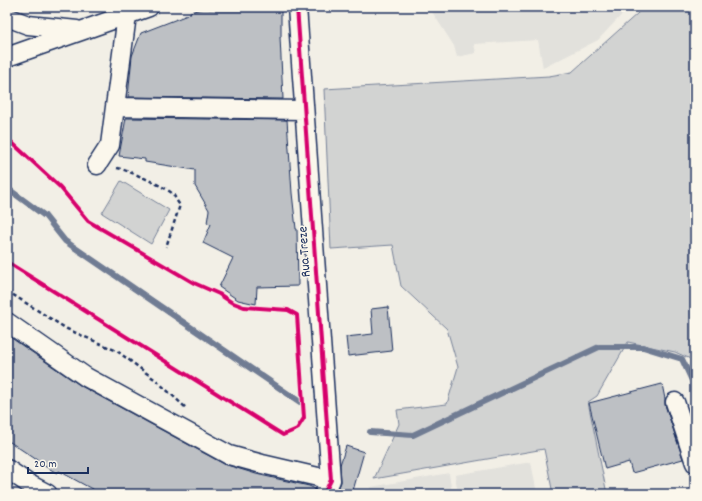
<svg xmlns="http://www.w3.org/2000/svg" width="702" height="501" font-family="Dekko,sans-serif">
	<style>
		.built { fill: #e2e1dc }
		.green { fill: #d2d3d2; stroke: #768198 }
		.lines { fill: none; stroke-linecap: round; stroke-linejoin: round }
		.stream { stroke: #707b93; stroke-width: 6 }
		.building { fill: #bdc0c4; stroke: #1b2f5e }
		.street-casing { stroke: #1b2f5e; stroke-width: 21 }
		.path { stroke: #1b2f5e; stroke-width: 2.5; stroke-dasharray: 4 3; stroke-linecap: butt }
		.street { stroke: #fbf7ec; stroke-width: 18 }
		.cycleway-casing { stroke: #fbf7ec; stroke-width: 6 }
		.cycleway { stroke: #d6006c; stroke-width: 4 }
		.labels { text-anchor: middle; stroke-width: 3; stroke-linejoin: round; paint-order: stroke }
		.street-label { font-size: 14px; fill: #1b2f5e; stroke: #fbf7ec }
	</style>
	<rect width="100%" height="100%" fill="#f2efe6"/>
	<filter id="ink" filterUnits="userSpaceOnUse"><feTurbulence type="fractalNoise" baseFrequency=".025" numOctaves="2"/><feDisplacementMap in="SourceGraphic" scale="8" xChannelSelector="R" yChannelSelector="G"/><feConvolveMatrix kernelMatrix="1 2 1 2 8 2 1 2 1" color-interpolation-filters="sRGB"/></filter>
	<g filter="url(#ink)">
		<!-- built -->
		<path class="built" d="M429 7H629L598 40 543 68 538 40 474 44 476 53 457 57 454 46Z
			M531 462 537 494H458L455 475Z
			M449 473 452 494H372L371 487Z"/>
		<!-- green -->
		<path class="green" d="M640 7H695V361L675 352 628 342 597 396 588 402 607 494H553L544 449 374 479 399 424 397 410 447 404 458 367 447 329 401 286 393 245 331 249 324 89 549 76 572 72 638 13Z
			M121 181 169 210 151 244 102 213Z"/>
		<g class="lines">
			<!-- stream -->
			<path class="stream" d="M7 188 45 216 65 241 300 402
				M370 432 413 435 599 347H643L682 359 695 387"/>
		</g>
		<!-- building -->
		<path class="building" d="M208 7H209V9L230 7H281V37H280L283 99 128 97 132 56 141 33 190 14V12Z
			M126 118 287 120 292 193 296 229H297L298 286 257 287 256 304 238 300 219 287 233 258 203 243 211 224 207 223 209 210 195 186V170L145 162V159L119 156Z
			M388 307 392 351 348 356 346 337 373 334 371 309Z
			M7 335 81 386 224 464 256 474 309 486 315 489 314 494H101L59 471 57 473 39 463 40 462 7 440Z
			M662 384 665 399V405L683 459 632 473 629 462 605 469 589 403Z
			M346 446 364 452 352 494H336L341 482 340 465Z"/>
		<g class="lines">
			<!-- street casing -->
			<g class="street-casing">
				<path id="street" d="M297 7 331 480 324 494
					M7 17 28 25 77 30
					M7 57 149 7
					M115 107 304 110
					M97 165 110 145 127 15
					M7 322 86 377 229 455 262 464 331 480
					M675 402 695 463
					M7 469 29 484 48 494"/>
			</g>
			<!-- path -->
			<path class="path" d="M117 168C128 170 166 187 173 194 175 197 177 202 180 205L166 247
				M7 291 67 329 117 351 157 381 187 409"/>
			<!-- street -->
			<use href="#street" class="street"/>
			<!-- cycleway casing -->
			<g class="cycleway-casing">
				<path id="cycleway" d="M297 7 331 480 324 494
					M7 138 60 187 88 221 194 283 219 294 231 302 244 307 288 310 297 315 304 418 297 429 283 435 7 262"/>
			</g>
			<!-- cycleway -->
			<use href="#cycleway" class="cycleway"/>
		</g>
	</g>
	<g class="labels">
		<!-- street labels -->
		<g class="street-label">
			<text transform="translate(303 252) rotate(-94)" y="5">Rua Treze</text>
		</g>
	</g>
	<!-- margin -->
	<rect width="702" height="501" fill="none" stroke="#fbf7ec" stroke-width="24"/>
	<rect x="12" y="12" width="678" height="477" fill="none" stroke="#1b2f5e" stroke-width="1.5" filter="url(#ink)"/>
	<!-- scale -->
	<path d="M28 467v6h60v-6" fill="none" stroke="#1b2f5e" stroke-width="2"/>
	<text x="34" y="467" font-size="12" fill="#1b2f5e" stroke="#fbf7ec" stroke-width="3" paint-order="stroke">20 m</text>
</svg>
